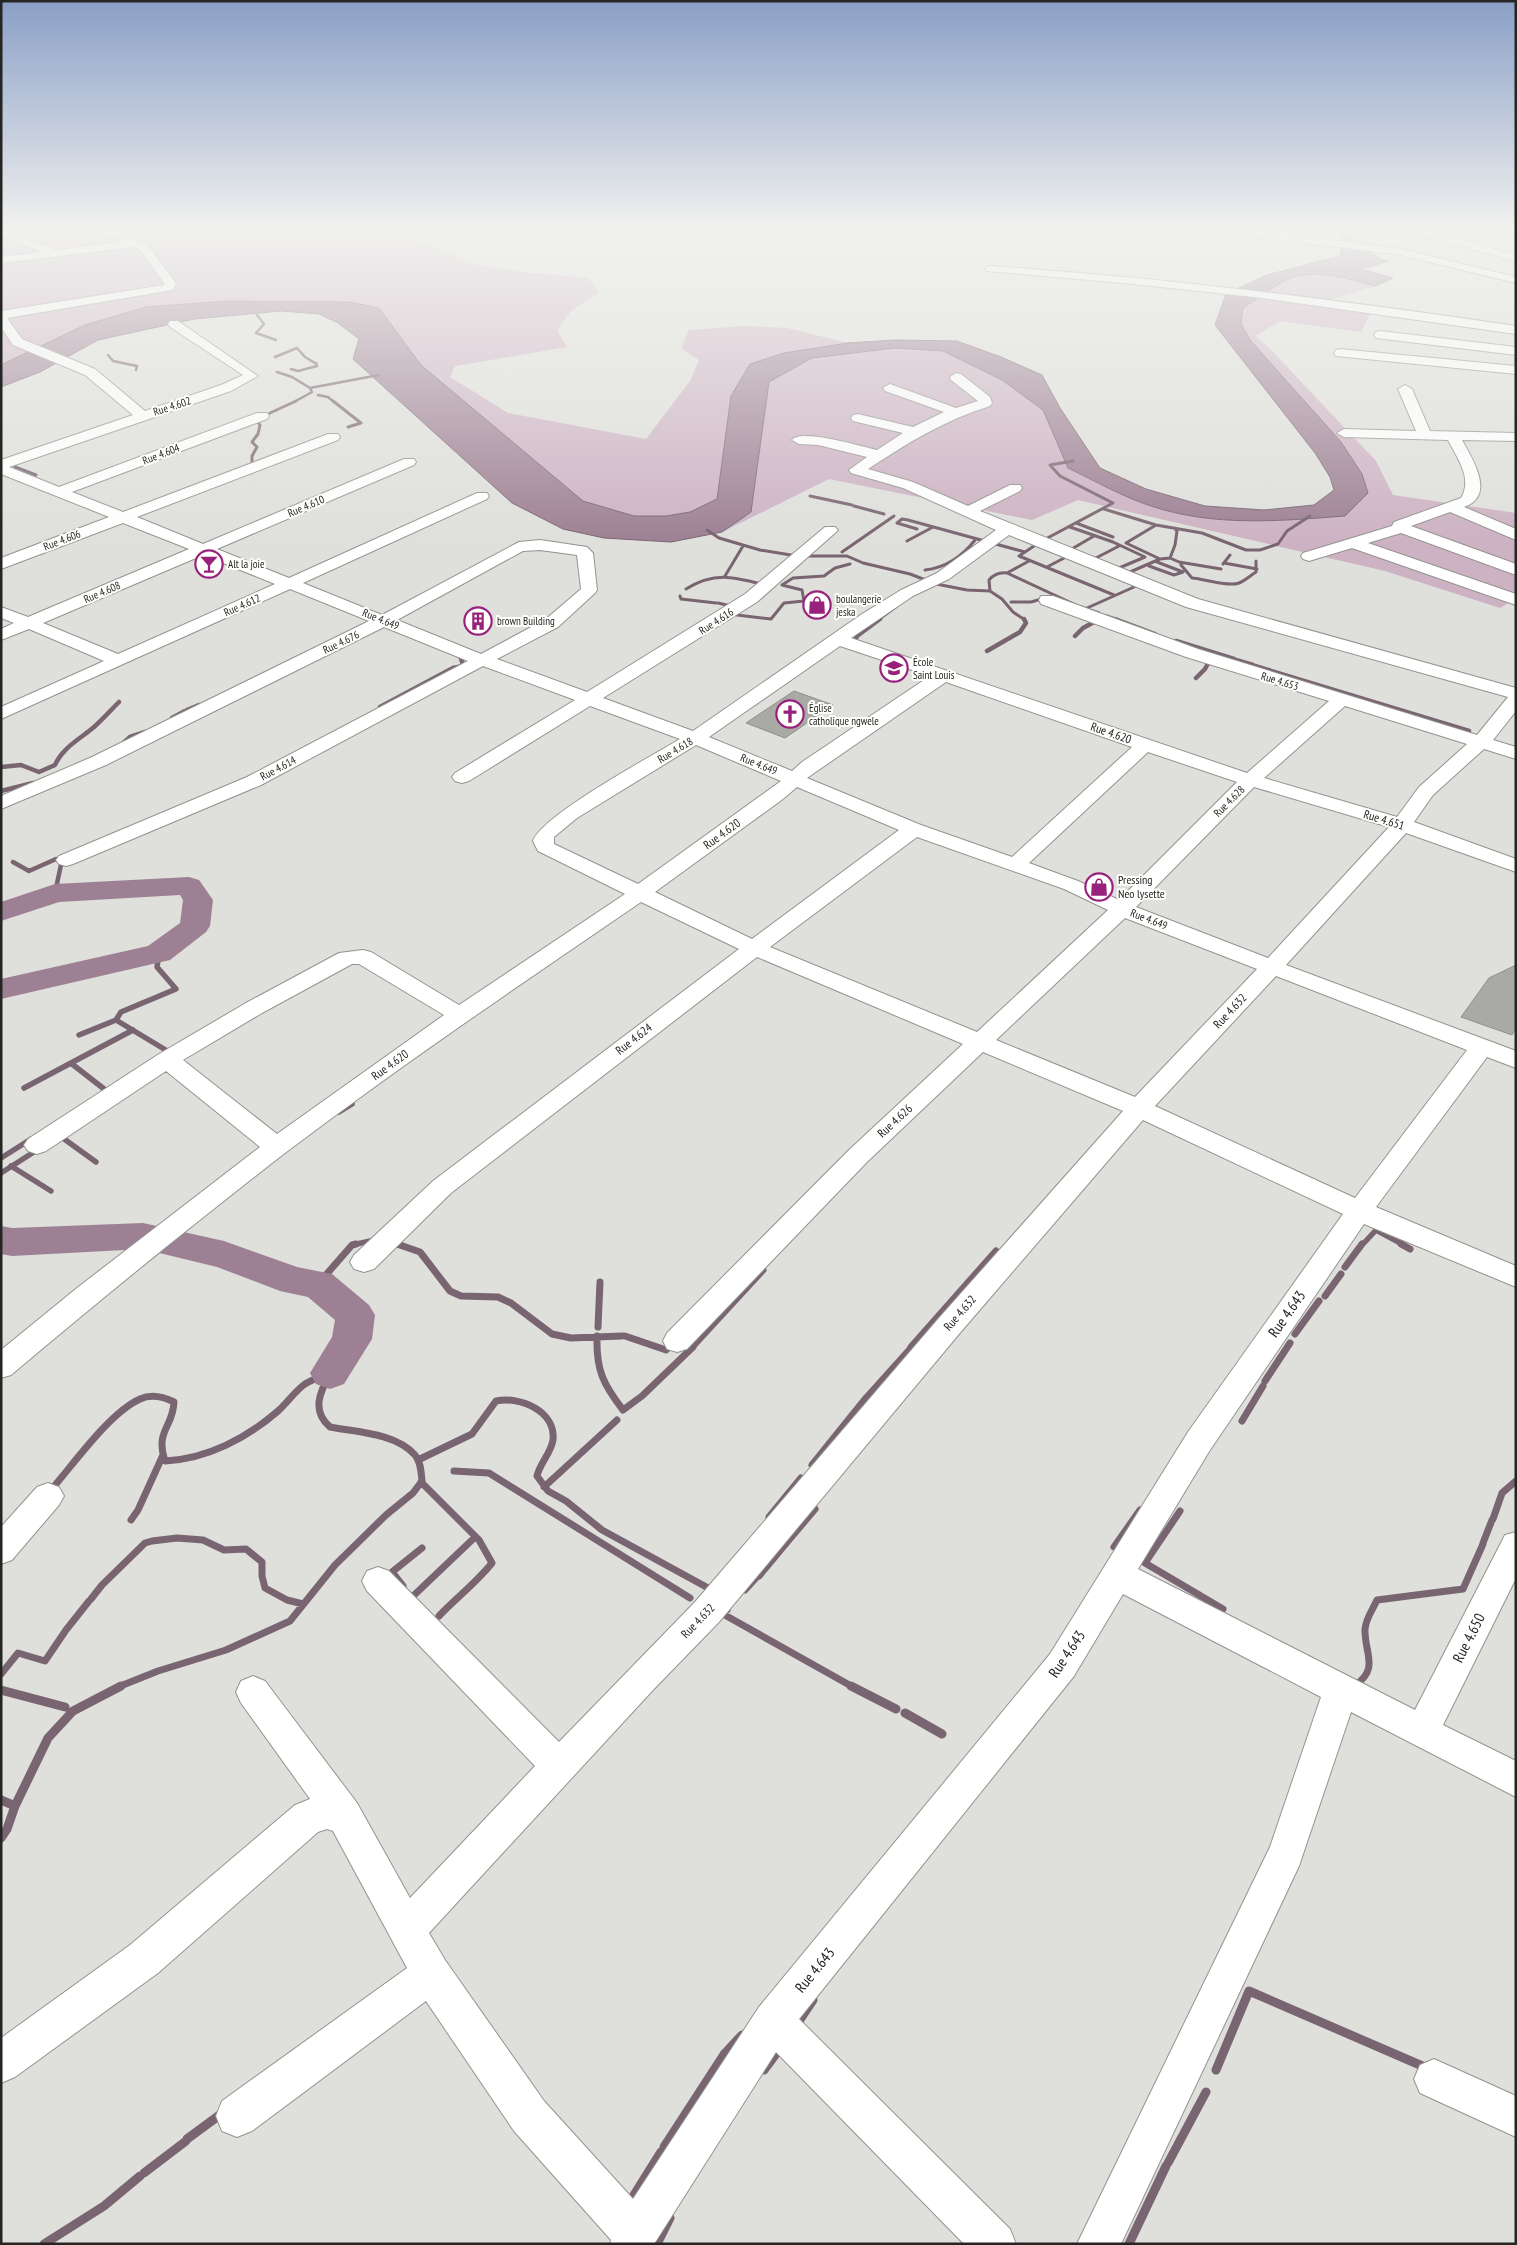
<svg xmlns="http://www.w3.org/2000/svg" width="1517" height="2245" font-family="'PT Sans Narrow',sans-serif">
	<style>
		.green { fill: #cdb2c3 }
		.water { fill: #9d8093; stroke: #796571 }
		.lines { fill: none; stroke-linecap: round; stroke-linejoin: round }
		.stream-far5 { stroke: #796571; stroke-width: 2.5 }
		.stream-far4 { stroke: #796571; stroke-width: 3 }
		.stream-far3 { stroke: #796571; stroke-width: 4.5 }
		.stream-far2 { stroke: #796571; stroke-width: 5.5 }
		.stream-far1 { stroke: #796571; stroke-width: 7 }
		.stream { stroke: #796571; stroke-width: 9 }
		.river { fill: #9d8093; fill-rule: evenodd }
		.building { fill: #a9a9a5; stroke: #8e8e8a }
		.minor-casing { stroke: #93938f; stroke-width: 2 }
		.minor { fill: #fff; fill-rule: evenodd }
		.labels { text-anchor: middle; stroke-width: 4; stroke-linejoin: round; paint-order: stroke }
		.far-street-label { font-size: 11px; fill: #252523; stroke: #fffffe }
		.far-poi-label { font-size: 11px; fill: #252523; stroke: #fffffe; text-anchor: start }
		.street-label { font-size: 12px; fill: #252523; stroke: #fffffe }
		.poi-label { font-size: 12px; fill: #252523; stroke: #fffffe; text-anchor: start }
		.near-street-label { font-size: 15px; fill: #252523; stroke: #fffffe }
	</style>
	<rect width="100%" height="100%" fill="#dfdfdb"/>
	<!-- green -->
	<path class="green" d="M1 229H392L473 264 522 272 588 278 599 292 571 311 557 330 567 347 455 366 450 377 508 413 646 439 690 381 699 360 681 348 689 330 745 326 787 328 848 343 784 353 731 396 717 499 690 512 666 516H634L583 501 421 365 379 308 227 301 1 365Z
		M1312 275 1346 277 1375 286 1325 301 1372 309 1361 332 1280 321 1255 336 1273 352 1376 461 1393 495 1516 513V598L1500 608 1385 571 1078 500 1032 520 829 479 722 532 751 512 769 382 812 358 895 348 944 351 1002 380 1043 410 1068 468C1095 481 1123 497 1151 506 1214 527 1280 521 1345 516L1362 474 1341 442 1250 340 1241 324 1243 307 1293 277Z"/>
	<!-- water -->
	<path class="water" d="M1343 235 1382 260 1389 261 1361 269 1393 278 1375 286C1350 279 1320 270 1294 277 1280 281 1256 300 1243 308L1241 324 1250 340 1341 442 1362 474 1368 493 1345 516C1280 521 1214 527 1151 506 1123 497 1095 481 1068 468L1043 410 1002 380 943 351 895 348 812 358 769 382 751 512 722 532 671 542 604 538 563 529 512 503 353 359 359 339 338 323 319 314 281 311 194 319 98 340 40 372 1 387V365L85 325 146 307 227 301 349 302 379 308 421 365 583 501 634 516H666L690 512 717 499 731 396 750 364 784 353 848 343 894 340 957 341 1001 357 1042 375 1060 408 1100 468 1146 489 1205 506 1264 510 1314 505 1334 490 1330 477 1315 453 1215 325 1226 294 1267 275 1340 256Z"/>
	<g class="lines">
		<!-- stream-far5 -->
		<path class="stream-far5" d="M1337 229 1359 246
			M257 315 264 324 256 333 276 340
			M108 355 113 361 137 366 136 370
			M275 357 297 348 305 357 315 363
			M291 369 298 371 317 366 316 363
			M277 372 292 377 310 388 379 375
			M318 395 328 397 334 402
			M294 402 312 392 310 388"/>
		<!-- stream-far4 -->
		<path class="stream-far4" d="M333 401 361 423 348 427
			M270 413 296 401
			M1073 461 1050 465 1060 476 1113 503 1040 542 1019 556 1114 595
			M252 466V456L257 447 252 442 258 434 260 425 255 418
			M15 467 36 475
			M810 496 852 505
			M854 506 884 514
			M1104 509 1156 525 1202 533 1246 550H1260L1278 544 1287 531 1310 516
			M1076 523 1113 537
			M1156 525 1126 543 1160 559
			M1070 527 1113 542 1145 557 1119 568
			M917 529 897 523 902 519 908 520 1025 552
			M707 530 719 538 760 550 797 556H847L863 563 910 574 936 584 967 590 990 591 1002 599 1013 612 1025 620
			M907 541 933 527
			M1070 550 1094 536
			M842 552 894 516
			M1170 558 1175 545 1177 531 1174 528
			M1094 559 1119 546
			M1224 563 1257 569
			M1223 564 1230 555
			M1181 565 1192 578C1205 579 1228 587 1239 583 1245 581 1251 575 1256 572V561
			M1149 566 1174 575 1183 572 1157 562
			M1047 567 1068 556
			M925 570C945 568 963 556 975 540
			M1125 571 1130 572 1160 559 1170 558 1179 562 1221 569
			M1007 573 1029 561
			M725 576 743 546
			M782 585 793 578 824 576 835 568 850 564
			M686 589C715 571 734 577 765 585
			M990 591 989 580C994 574 999 572 1007 573L1078 606 1099 613
			M680 596 681 599 716 603
			M904 600 922 590
			M1011 602H1031L1045 598
			M718 603 731 606
			M1087 608 1134 587 1138 583 1136 582
			M741 610 737 615 771 619 784 603 804 601 802 590 782 585
			M1107 616 1118 620
			M878 620 897 606"/>
		<!-- stream-far3 -->
		<path class="stream-far3" d="M1115 619 1155 634
			M1075 636 1083 628 1096 621 1094 619
			M1176 641 1234 659
			M858 645 855 641 857 636 880 619
			M987 651 1020 632 1026 623 1024 619
			M1236 660 1253 665
			M1255 666 1469 731
			M1196 678 1205 669 1211 658
			M380 707 453 668 463 666 461 658 457 654
			M187 710 199 705
			M172 718 185 711
			M121 745 130 737 145 732
			M1 767 21 765 39 772 55 765C62 748 80 739 94 727 103 719 111 710 119 702
			M1 791 33 783
			M13 862 29 871 56 859 62 860 55 893"/>
		<!-- stream-far2 -->
		<path class="stream-far2" d="M116 1020 169 1052
			M79 1035 116 1020 121 1012 176 989 157 967 159 953
			M72 1064 108 1092
			M24 1088 133 1030
			M339 1112 352 1104
			M60 1136 96 1162
			M1 1158 31 1139
			M11 1166 51 1191
			M1 1173 37 1150
			M394 1243 401 1245
			M1364 1243 1376 1230 1404 1245
			M133 1245 143 1236
			M352 1245 375 1240"/>
		<!-- stream-far1 -->
		<path class="stream-far1" d="M397 1244 420 1252 450 1291 461 1296 498 1297 511 1303 552 1334 571 1338 622 1336
			M1401 1244 1410 1249
			M130 1248 134 1244
			M1345 1267 1362 1244
			M318 1284 352 1245 356 1244
			M1325 1296 1341 1274
			M598 1327 600 1282
			M1295 1334 1319 1301
			M597 1336C596 1370 603 1384 623 1410L642 1396 693 1347
			M625 1336 666 1350 672 1344
			M694 1345 763 1270
			M911 1347 996 1251
			M1265 1381 1290 1343
			M867 1397 911 1348
			M1242 1421 1263 1386
			M418 1460 472 1434 496 1401C520 1396 556 1411 553 1440 551 1453 540 1463 537 1476L548 1491 566 1501 602 1530 710 1589 712 1587
			M812 1465 866 1398
			M454 1471 489 1473 690 1598
			M421 1482 479 1540 492 1563C476 1583 456 1598 439 1616
			M544 1487 617 1420
			M50 1491C73 1465 109 1413 140 1399 151 1394 164 1397 174 1402 173 1428 155 1430 165 1461 207 1459 247 1438 278 1411 288 1402 295 1391 305 1384 313 1379 322 1376 330 1373
			M1180 1511 1145 1563 1223 1609
			M769 1517 801 1478
			M1493 1519 1502 1493 1516 1481
			M131 1520 138 1510 163 1455
			M794 1534 815 1509
			M1483 1543 1492 1520
			M1114 1547 1140 1510
			M759 1576 793 1535
			M403 1586 392 1572 422 1548
			M745 1590 755 1579
			M411 1598 472 1540
			M91 1599 102 1585 145 1543 152 1541 177 1538 203 1540 224 1550 246 1549 262 1562V1576L265 1588 287 1600 303 1604
			M727 1610 723 1614 853 1687
			M66 1630 89 1601
			M1 1674 18 1653 45 1661 66 1630
			M1355 1685C1380 1669 1364 1652 1365 1629 1366 1618 1373 1609 1377 1600L1463 1589 1483 1544
			M118 1687 158 1671 226 1650 290 1621 335 1565 386 1515 413 1493 422 1481C421 1472 421 1462 415 1455 396 1433 356 1432 330 1427 311 1411 320 1392 330 1373"/>
		<!-- stream -->
		<path class="stream" d="M851 1686 896 1709
			M1 1690 65 1707
			M905 1713 942 1734
			M1 1800 15 1806
			M1 1838 7 1829 15 1806 48 1738 73 1711 121 1686
			M799 2021 813 2000
			M727 2051 742 2035
			M764 2070 781 2047
			M1216 2070 1249 1991 1427 2068
			M187 2139 221 2114
			M664 2147 725 2053
			M1168 2163 1206 2092
			M144 2173 186 2141
			M631 2200 661 2152
			M44 2244 104 2206 140 2176
			M657 2244 670 2218
			M1129 2244 1166 2166"/>
		<!-- river -->
		<path class="river" d="M189 877 199 880 213 900 210 926 206 932 170 960 1 999V979L148 946 180 923 183 900 180 895 59 902 1 921V902L55 884Z
			M143 1223 224 1241 297 1267 332 1274 369 1305 375 1315 372 1339 344 1384 330 1389 316 1384 310 1373 332 1337 335 1320 308 1297 280 1291 217 1267 143 1249 12 1256 1 1254V1226L12 1228Z"/>
	</g>
	<!-- building -->
	<path class="building" d="M794 691 833 705 785 738 746 723Z
		M1516 965V1028L1512 1035 1461 1017 1489 978Z"/>
	<g class="lines">
		<!-- minor casing -->
		<g class="minor-casing">
			<path id="minor" d="M1 229 56 250 123 242 98 229H112L148 246 176 283 173 290 7 318 22 339 95 369 145 411 221 385 243 375 170 327 168 324 170 321H178L258 376 231 391 9 467 59 487 257 413H267L269 416 267 419 72 492 123 512 328 434H338L340 437 338 440 137 517 203 544 404 459H414L416 462 414 465 217 549 289 578 477 493H487L489 496 487 499 303 583 382 615 519 542 540 540 587 547 593 553 597 590 595 593 558 627 497 659 587 692 745 594 825 527H835L838 530 835 533 757 602 603 698 693 731 862 614 901 590 937 573 996 530 903 488 851 473 849 470 867 457 818 445 799 444 792 440C801 428 862 447 877 450L903 433 853 421 851 418 853 415 858 414 913 427 944 412 885 391 883 388 890 384 956 408 978 401 951 380 950 377 956 373 961 374 990 397 992 403 990 406C945 420 907 443 868 469L913 482 968 506 1010 485H1020L1022 488 1020 491 980 511 1198 599 1516 688V711L1493 740 1516 747V759L1484 749 1433 795 1414 822 1516 859V872L1406 833 1286 965 1516 1051V1068L1487 1057 1376 1207 1516 1266V1287L1364 1224 1210 1450 1138 1569 1415 1710 1505 1535 1516 1532V1578L1443 1725 1516 1761V1797L1351 1712 1299 1866 1121 2244H1077L1270 1847 1321 1697 1123 1594 1074 1676 799 2019 1010 2229 1016 2244H964L776 2052 654 2244H610L611 2240 514 2131 426 2001 252 2131 237 2137 222 2131 216 2116 222 2101 407 1968 333 1831 327 1829 318 1832 158 1973 15 2077 1 2083V2038L130 1945 295 1805 310 1799 241 1703 236 1692 241 1681 253 1676 265 1681 357 1803 410 1898 535 1766 367 1591 362 1581 367 1571 378 1567 389 1571 559 1742 695 1602 939 1318 1123 1111 983 1052 867 1162 687 1349 677 1352 667 1349 663 1341 667 1333 849 1150 963 1044 757 957 451 1193 374 1269 364 1272 354 1269 350 1262 354 1255 433 1181 739 949 641 902C521 984 401 1065 285 1153 192 1225 101 1299 11 1375L1 1378V1350L77 1288 260 1147 166 1071 46 1151 37 1154 28 1151 24 1145 28 1139 159 1054 246 1003 339 953 363 950 371 952 459 1005 625 894 538 851 533 841C542 815 652 756 680 739L590 706 469 781 462 783 455 781 452 777 455 773 575 700 483 666 261 785 73 864 66 866 59 864 56 860 59 856 247 777 468 661 384 627 106 765 1 809V796L92 757 369 621 290 589 1 719V707L104 661 29 629 1 640V629L14 623 1 618V607L28 617 189 549 123 523 1 569V558L109 517 1 474V460L133 415 85 375 13 345 1 327V311L164 285V283L140 250 134 247 1 263V257L42 252 1 235ZM1009 535 1186 607 1508 697 1477 735 1198 649 1053 596H1041L1039 600 1041 604 1186 657 1329 701 1247 773 851 638 913 596 949 579ZM540 550 577 555 581 589 546 619 481 654 397 620 523 551ZM203 555 275 584 118 654 43 623ZM840 646 930 676 802 762 792 771 709 737ZM946 682 1132 747 1012 857 921 825 807 778ZM1345 706 1467 744 1419 787 1397 817 1264 778ZM696 745 781 781 638 884 554 844V837L577 818ZM1148 752 1237 782 1119 900 1078 881 1029 863ZM797 787 899 830 752 939 655 892 783 799ZM1254 787 1389 827 1268 958 1136 907ZM917 837 1064 889 1108 910 977 1032 770 947ZM1125 918 1257 969 1135 1097 996 1040ZM352 964H359L444 1015 277 1134 183 1060 262 1013ZM1276 976 1467 1050 1355 1198 1155 1106ZM1143 1120 1343 1214 1188 1432 1050 1654 759 2007 633 2199 544 2101 445 1960 429 1933 652 1691 719 1622 959 1334Z
				M1214 229H1244L1401 249 1516 277V283L1401 255 1219 232Z
				M1398 229H1423L1516 255V261L1417 234 1399 231Z
				M991 266C1167 278 1341 300 1516 326V334L1254 297 1123 283 987 271 985 269 987 267Z
				M1380 331 1516 347V355L1376 338 1374 335 1376 332Z
				M1340 349 1516 366V374L1336 356 1334 353 1336 350Z
				M1405 385 1412 389 1430 431 1516 433V441L1462 440C1473 460 1496 496 1464 507L1516 529V540L1450 512 1411 526 1516 564V575L1401 533 1368 543 1516 594V605L1352 548 1309 561 1303 559 1301 556 1303 553 1392 526 1394 522 1461 498C1473 478 1457 458 1448 440L1344 437 1337 433 1344 429 1416 431 1398 389Z
				M48 1483 59 1487 64 1496 59 1505 12 1560 1 1564V1527L37 1487Z
				M1434 2059 1516 2096V2137L1420 2093 1414 2079 1420 2065Z"/>
		</g>
		<!-- minor -->
		<use href="#minor" class="minor"/>
	</g>
	<!-- sky -->
	<linearGradient id="sky" x2="0" y2="1"><stop stop-color="#8a9fc6"/><stop offset="0.42" stop-color="#f1f1ef"/><stop offset="1" stop-color="#f1f1ef" stop-opacity="0"/></linearGradient>
	<rect width="1517" height="543" fill="url(#sky)"/>
	<!-- icons -->
	<defs>
		<g id="bar-ring" transform="scale(1.4375)"><circle r="9.5" fill="#fffffe" stroke="#98217c" stroke-width="1.5"/><path d="M-6-5H6L.8 .8V4.5H3.5V6h-7V4.5H-.8V.8Z" fill="#98217c"/></g>
		<g id="shop-ring" transform="scale(1.4375)"><circle r="9.5" fill="#fffffe" stroke="#98217c" stroke-width="1.5"/><path d="M-5-2.5h2.3a2.7 3.5 0 0 1 5.4 0H5L5.5 6h-11ZM-1.5-2.5h3a1.5 2.3 0 0 0-3 0Z" fill="#98217c"/></g>
		<g id="building-ring" transform="scale(1.4375)"><circle r="9.5" fill="#fffffe" stroke="#98217c" stroke-width="1.5"/><path d="M-4-6H4V6H1V3H-1V6H-4ZM-2.5-4.3h1.7v1.8h-1.7ZM.8-4.3h1.7v1.8H.8ZM-2.5-1h1.7V.8h-1.7ZM.8-1h1.7V.8H.8Z" fill="#98217c"/></g>
		<g id="school-ring" transform="scale(1.4375)"><circle r="9.5" fill="#fffffe" stroke="#98217c" stroke-width="1.5"/><path d="M0-5L7-2L0 1L-7-2ZM-4 1L0 2.5L4 1V4Q0 6-4 4Z" fill="#98217c"/></g>
		<g id="church-ring" transform="scale(1.4375)"><circle r="9.5" fill="#fffffe" stroke="#98217c" stroke-width="1.5"/><path d="M-1.2-6h2.4v3.5h3.3v2.4h-3.3V6h-2.4V-.1h-3.3v-2.4h3.3Z" fill="#98217c"/></g>
	</defs>
	<g fill-rule="evenodd">
		<use href="#bar-ring" x="209" y="564"/>
		<use href="#shop-ring" x="817" y="605"/>
		<use href="#building-ring" x="478" y="621"/>
		<use href="#school-ring" x="894" y="668"/>
		<use href="#church-ring" x="790" y="714"/>
		<use href="#shop-ring" x="1099" y="887"/>
	</g>
	<g class="labels">
		<!-- far-street labels -->
		<g class="far-street-label">
			<text transform="translate(172 406) rotate(-18)" y="4">Rue 4.602</text>
			<text transform="translate(161 454) rotate(-21)" y="4">Rue 4.604</text>
			<text transform="translate(306 506) rotate(-23)" y="4">Rue 4.610</text>
			<text transform="translate(62 540) rotate(-21)" y="4">Rue 4.606</text>
			<text transform="translate(102 592) rotate(-23)" y="4">Rue 4.608</text>
			<text transform="translate(242 605) rotate(-24)" y="4">Rue 4.612</text>
			<text transform="translate(381 619) rotate(22)" y="4">Rue 4.649</text>
			<text transform="translate(716 621) rotate(-33)" y="4">Rue 4.616</text>
			<text transform="translate(341 642) rotate(-26)" y="4">Rue 4.676</text>
			<text transform="translate(1280 681) rotate(17)" y="4">Rue 4.653</text>
			<text transform="translate(675 750) rotate(-31)" y="4">Rue 4.618</text>
			<text transform="translate(759 764) rotate(22)" y="4">Rue 4.649</text>
			<text transform="translate(278 768) rotate(-28)" y="4">Rue 4.614</text>
			<text transform="translate(1229 801) rotate(-45)" y="4">Rue 4.628</text>
			<text transform="translate(1149 919) rotate(21)" y="4">Rue 4.649</text>
		</g>
		<!-- far-poi labels -->
		<g class="far-poi-label">
			<text x="228" y="568">Alt la joie</text>
			<text x="836" y="603">boulangerie<tspan x="836" dy="13">jeska</tspan></text>
			<text x="497" y="625">brown Building</text>
			<text x="913" y="666">École<tspan x="913" dy="13">Saint Louis</tspan></text>
			<text x="809" y="712">Église<tspan x="809" dy="13">catholique ngwele</tspan></text>
		</g>
		<!-- street labels -->
		<g class="street-label">
			<text transform="translate(1111 733) rotate(19)" y="4">Rue 4.620</text>
			<text transform="translate(1384 820) rotate(17)" y="4">Rue 4.651</text>
			<text transform="translate(722 834) rotate(-36)" y="4">Rue 4.620</text>
			<text transform="translate(1230 1011) rotate(-47)" y="4">Rue 4.632</text>
			<text transform="translate(634 1039) rotate(-38)" y="4">Rue 4.624</text>
			<text transform="translate(390 1065) rotate(-36)" y="4">Rue 4.620</text>
			<text transform="translate(895 1121) rotate(-43)" y="4">Rue 4.626</text>
			<text transform="translate(960 1313) rotate(-49)" y="4">Rue 4.632</text>
			<text transform="translate(698 1621) rotate(-46)" y="4">Rue 4.632</text>
		</g>
		<!-- poi labels -->
		<g class="poi-label">
			<text x="1118" y="884">Pressing<tspan x="1118" dy="14">Neo lysette</tspan></text>
		</g>
		<!-- near-street labels -->
		<g class="near-street-label">
			<text transform="translate(1287 1314) rotate(-55)" y="5">Rue 4.643</text>
			<text transform="translate(1469 1638) rotate(-63)" y="5">Rue 4.650</text>
			<text transform="translate(1067 1654) rotate(-56)" y="5">Rue 4.643</text>
			<text transform="translate(815 1970) rotate(-51)" y="5">Rue 4.643</text>
		</g>
	</g>
	<!-- border -->
	<rect width="1517" height="2245" fill="none" stroke="#252523" stroke-width="5"/>
</svg>
